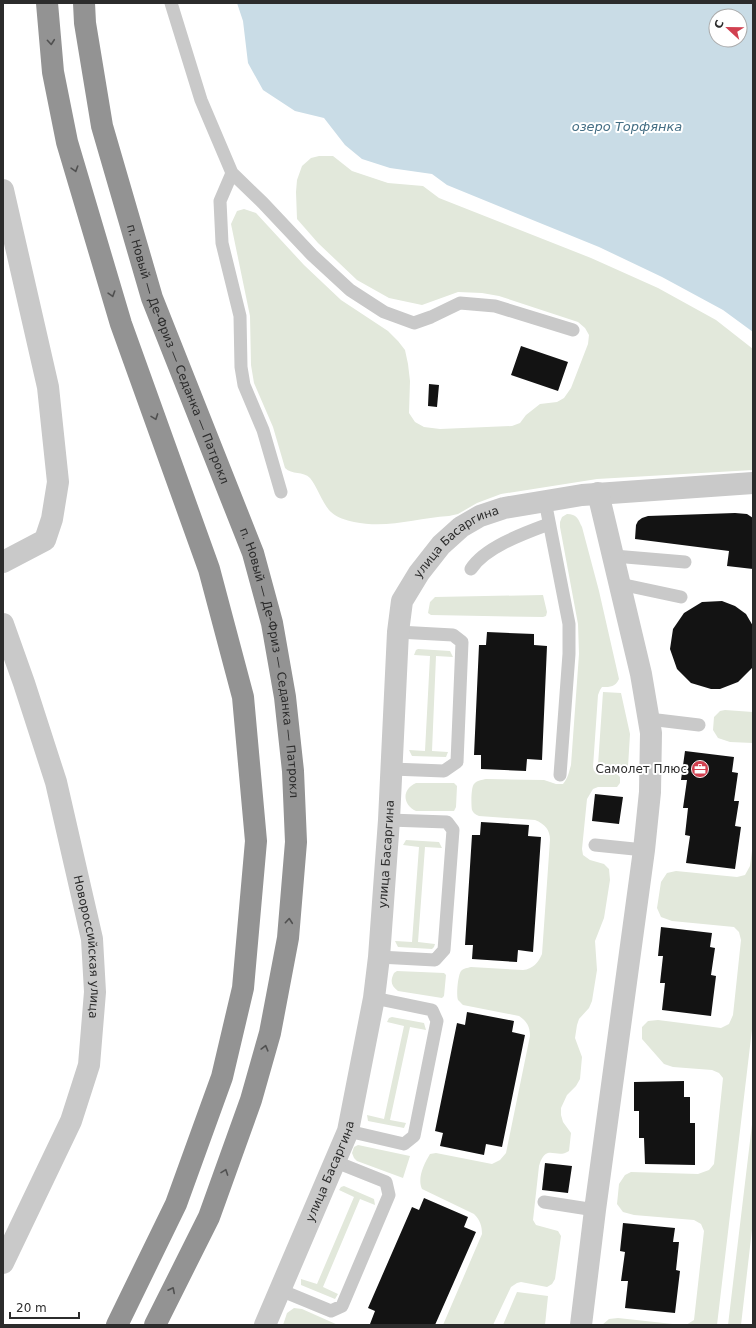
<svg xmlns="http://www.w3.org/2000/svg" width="756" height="1328" font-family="'DejaVu Sans',sans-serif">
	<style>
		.green { fill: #e2e8db }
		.water { fill: #c9dce6; fill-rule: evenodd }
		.building { fill: #131313 }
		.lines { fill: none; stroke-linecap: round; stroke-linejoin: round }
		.lane { stroke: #c9c9c9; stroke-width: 13 }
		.street { stroke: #c9c9c9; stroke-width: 22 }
		.highway { stroke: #939393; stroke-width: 22 }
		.oneway { stroke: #505050 }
		.labels { text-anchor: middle; stroke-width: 4; stroke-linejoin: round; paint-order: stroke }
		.street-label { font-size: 12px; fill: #2c2c2c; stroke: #fff }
		.poi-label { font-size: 12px; fill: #2c2c2c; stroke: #fff; text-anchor: end }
		.water-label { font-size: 13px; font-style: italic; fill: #446e84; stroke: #fff }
	</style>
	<rect width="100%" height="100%" fill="#fff"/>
	<!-- green -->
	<path class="green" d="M319 156H333L352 171 388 183 423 186 439 198 591 258 658 288 716 320 753 349V470L597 479 501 494 477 503 458 514 449 516C416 518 388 529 354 522 346 520 337 518 331 512 323 505 317 486 310 478 303 471 292 475 285 468L273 427 254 383 251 365 250 316 231 224 237 211 244 209 256 213 304 265 341 300 388 331 398 341 405 350 408 364 410 381 409 413 415 422 424 427 440 429 512 426 520 423 526 415 540 404 557 402 564 398 571 388 588 344 589 335 585 328 578 322 499 296 482 293 458 292 422 305 389 298 357 280 318 243 297 219 296 192 297 180 302 166 311 158Z
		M567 514C577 514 578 519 582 527L599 591 619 679C615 687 611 687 602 687L600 690 598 695 593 767 594 771 599 773 617 774 620 777V783L617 787H598L593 789 587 799 582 849 583 855 590 860 604 864 609 869 610 880 604 918 595 941 597 970 592 1001 589 1008 579 1019 577 1025 575 1038 582 1057 580 1079 576 1086 567 1095 561 1108V1115L563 1122 571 1133 569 1151C556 1160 546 1142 539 1166L533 1220 536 1225 558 1231 561 1236 555 1279 552 1284 547 1287 521 1282 517 1283 511 1287 493 1325H443L482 1234C482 1226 480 1220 474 1214L422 1189C417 1178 424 1164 430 1154L436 1153 492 1164 500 1160 506 1153 530 1036C530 1027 527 1021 519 1016L463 1005C462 1004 459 1001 458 1000 456 995 458 975 461 971 464 968 467 968 471 967L523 970C533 969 538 963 542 954L550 840C550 830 545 824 535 820L479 816C476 815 473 813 472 810 471 805 471 787 474 784 477 780 482 780 486 779L544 780 556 784H563C568 778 569 772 571 765L579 654 578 624 560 527V522L562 517Z
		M543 595 547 612 546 616 543 617 431 615 428 613 430 602 435 597Z
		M418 649 450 651 453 657 436 656 432 751 448 752 446 757 412 756 409 750 425 751 430 656 414 655 416 650Z
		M603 692 621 693 630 734 628 767 598 765Z
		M725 710 753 712V743L730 742 718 738 713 730 714 717 720 711Z
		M416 783H454L457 786 456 807 454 811H416C402 804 402 789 416 783Z
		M406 840 439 842 442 848 425 847 418 942 435 944 434 947 432 949 398 947 395 941 412 942 419 847 403 845Z
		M753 843V1021L717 1325H686L694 1320 704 1231 701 1224 694 1220 634 1215 623 1212 617 1204 619 1184 625 1175 631 1172 698 1174 709 1170 714 1164 723 1078 719 1073 712 1070 673 1067 664 1064 642 1039V1027L648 1021 658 1020 721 1028 729 1024 733 1015 741 940 739 932 734 927 672 921 661 917 657 908 661 882 667 873 676 871 737 877 745 875 750 866Z
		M397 971 444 973 446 975 444 996 442 998 398 991C391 986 390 981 394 973Z
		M392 1017 424 1023 426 1030 410 1027 390 1120 406 1123 404 1128 368 1121 367 1115 384 1119 404 1026 387 1022 389 1018Z
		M753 1116V1221L741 1325H728Z
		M358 1145 410 1156 403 1178 357 1161 354 1158 352 1153 354 1147Z
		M344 1186 374 1199 375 1205 360 1199 323 1287 338 1294 335 1299 301 1285V1279L317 1284 354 1197 339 1190 341 1187Z
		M517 1292 548 1296 545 1325H503Z
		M294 1308 302 1309 338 1325H283L287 1313Z
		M618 1318 682 1325H602L609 1319Z"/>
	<!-- water -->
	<path class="water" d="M237 3H753V332L723 310 662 277 599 247 447 185 432 174 390 168 362 159 345 145 324 118 295 111 263 90 248 63 243 21ZM716 16H740V40H716Z"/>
	<!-- building -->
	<path class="building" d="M521 346 568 362 558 391 511 375Z
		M429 384 439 385 437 407 428 406Z
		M735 513 747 514 753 518V569L727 566 729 551 635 539 636 525 638 521 642 518 648 516Z
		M722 601 735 606 746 614 753 626V665L752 668 738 682 720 689H711L691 683 677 669 670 649 673 629 684 613 702 602Z
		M487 632 534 634V645L547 646 542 760 527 759 526 771 481 769V755H474L479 645H486Z
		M685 751 734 757 732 772 738 773 734 801H739L735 826 741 827 735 869 686 863 690 836 685 835 688 808H683L687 780H681Z
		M595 794 623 797 619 824 592 821Z
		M481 822 529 825 528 836 541 837 533 952 518 950 517 962 472 959 473 945H465L472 835H480Z
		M661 927 712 933 710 947 715 948 711 975 716 976 711 1016 662 1010 665 983H660L663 956H658Z
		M467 1012 514 1021 512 1032 525 1035 502 1147 486 1144 484 1155 440 1146 443 1133 435 1131 457 1023 465 1025Z
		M684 1081V1097H690V1123H695V1165L645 1164 644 1138H639V1111H634V1082Z
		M545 1163 572 1166 568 1193 542 1190Z
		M424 1198 468 1217 464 1227 476 1232 435 1325H373L370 1324 375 1311 368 1308 412 1207 419 1210Z
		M623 1223 675 1228 673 1242H679L676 1270 680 1271 675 1313 625 1308 628 1281H621L625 1252 620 1251Z"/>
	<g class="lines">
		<!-- lane -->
		<path class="lane" d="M171 3 201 100 232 173 263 203 312 255 350 290 384 312 414 323 431 317 460 303 495 306 573 330
			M232 173 220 201 222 243 240 316 241 367 244 385 263 430 281 492
			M545 501 569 624V654L560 775
			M614 556 685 562
			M471 569C485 547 525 533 549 524
			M620 584 681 597
			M649 719 699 725
			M392 769 444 771 457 762 462 642 453 635 398 632
			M595 845 644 850
			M379 957 435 960 444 950 453 830 447 822 389 820
			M348 1131 404 1144 414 1136 437 1021 432 1010 374 998
			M544 1202 595 1210
			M280 1290 331 1311 342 1306 389 1195 386 1182 336 1162"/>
		<!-- street -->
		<g class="street">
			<path d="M3 190 48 387 58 482 52 519 45 540 3 562"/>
			<path id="s1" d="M3 624 24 683 56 782 92 939 95 992 89 1065 71 1121 3 1263"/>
			<path id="s2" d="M265 1325 348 1131 374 998 379 957 389 820 398 632 402 601 419 573 441 545 461 527 480 516 504 508 582 495 753 483"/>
			<path d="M581 1325 595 1210 644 850 650 792 651 733 641 674 598 493"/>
		</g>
		<!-- highway -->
		<g class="highway">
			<path d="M47 3 53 72 67 142 121 324 209 569 243 697 256 841 243 988 222 1077 176 1204 117 1325"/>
			<path id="s3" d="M84 3 85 23 102 126 152 298 253 553 272 623 285 697 293 771 296 842 288 938 270 1033 251 1100 209 1217 155 1325"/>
		</g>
	</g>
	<!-- one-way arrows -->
	<defs><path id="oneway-chevron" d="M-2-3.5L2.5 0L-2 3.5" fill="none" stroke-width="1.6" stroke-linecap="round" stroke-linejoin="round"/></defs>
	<g class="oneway">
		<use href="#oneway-chevron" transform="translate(51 42) rotate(85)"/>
		<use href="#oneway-chevron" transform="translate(75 169) rotate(73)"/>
		<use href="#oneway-chevron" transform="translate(112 294) rotate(73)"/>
		<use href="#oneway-chevron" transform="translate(155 417) rotate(70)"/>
		<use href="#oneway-chevron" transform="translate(289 921) rotate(-85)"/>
		<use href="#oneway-chevron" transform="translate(265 1048) rotate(-75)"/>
		<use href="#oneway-chevron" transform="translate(225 1172) rotate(-70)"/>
		<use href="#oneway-chevron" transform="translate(172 1290) rotate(-63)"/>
	</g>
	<!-- icons -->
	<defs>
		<g id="office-disc" transform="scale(0.9)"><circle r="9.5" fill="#d14050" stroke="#fff"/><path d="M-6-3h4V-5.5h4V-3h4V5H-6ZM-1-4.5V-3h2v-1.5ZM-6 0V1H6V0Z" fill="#fff"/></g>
	</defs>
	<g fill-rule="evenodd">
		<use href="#office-disc" x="700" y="769"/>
	</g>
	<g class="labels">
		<!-- street labels -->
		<g class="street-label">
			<text dy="4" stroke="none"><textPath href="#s3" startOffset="365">п. Новый — Де-Фриз — Седанка — Патрокл</textPath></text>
			<text dy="4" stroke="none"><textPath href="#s2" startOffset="827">улица Басаргина</textPath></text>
			<text dy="4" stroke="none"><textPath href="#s3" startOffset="689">п. Новый — Де-Фриз — Седанка — Патрокл</textPath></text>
			<text dy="4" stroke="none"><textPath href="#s2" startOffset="491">улица Басаргина</textPath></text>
			<text dy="4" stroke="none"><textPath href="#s1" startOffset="335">Новороссийская улица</textPath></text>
			<text dy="4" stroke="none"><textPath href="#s2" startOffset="167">улица Басаргина</textPath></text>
		</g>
		<!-- poi labels -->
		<g class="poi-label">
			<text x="687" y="773">Самолет Плюс</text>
		</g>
		<!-- water labels -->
		<g class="water-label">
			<text x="627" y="131">озеро Торфянка</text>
		</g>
	</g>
	<!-- border -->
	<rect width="756" height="1328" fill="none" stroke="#2c2c2c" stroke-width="8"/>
	<!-- north arrow -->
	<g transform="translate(728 28) rotate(292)"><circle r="19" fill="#ffffff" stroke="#ababab"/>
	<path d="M0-3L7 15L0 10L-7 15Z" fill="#d14050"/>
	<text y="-6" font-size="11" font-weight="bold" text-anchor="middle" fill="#2c2c2c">С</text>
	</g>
	<!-- scale -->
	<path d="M10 1312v6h69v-6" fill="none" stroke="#2c2c2c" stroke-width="2"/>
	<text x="16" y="1312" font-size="12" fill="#2c2c2c" stroke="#ffffff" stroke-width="3" paint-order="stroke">20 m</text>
</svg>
